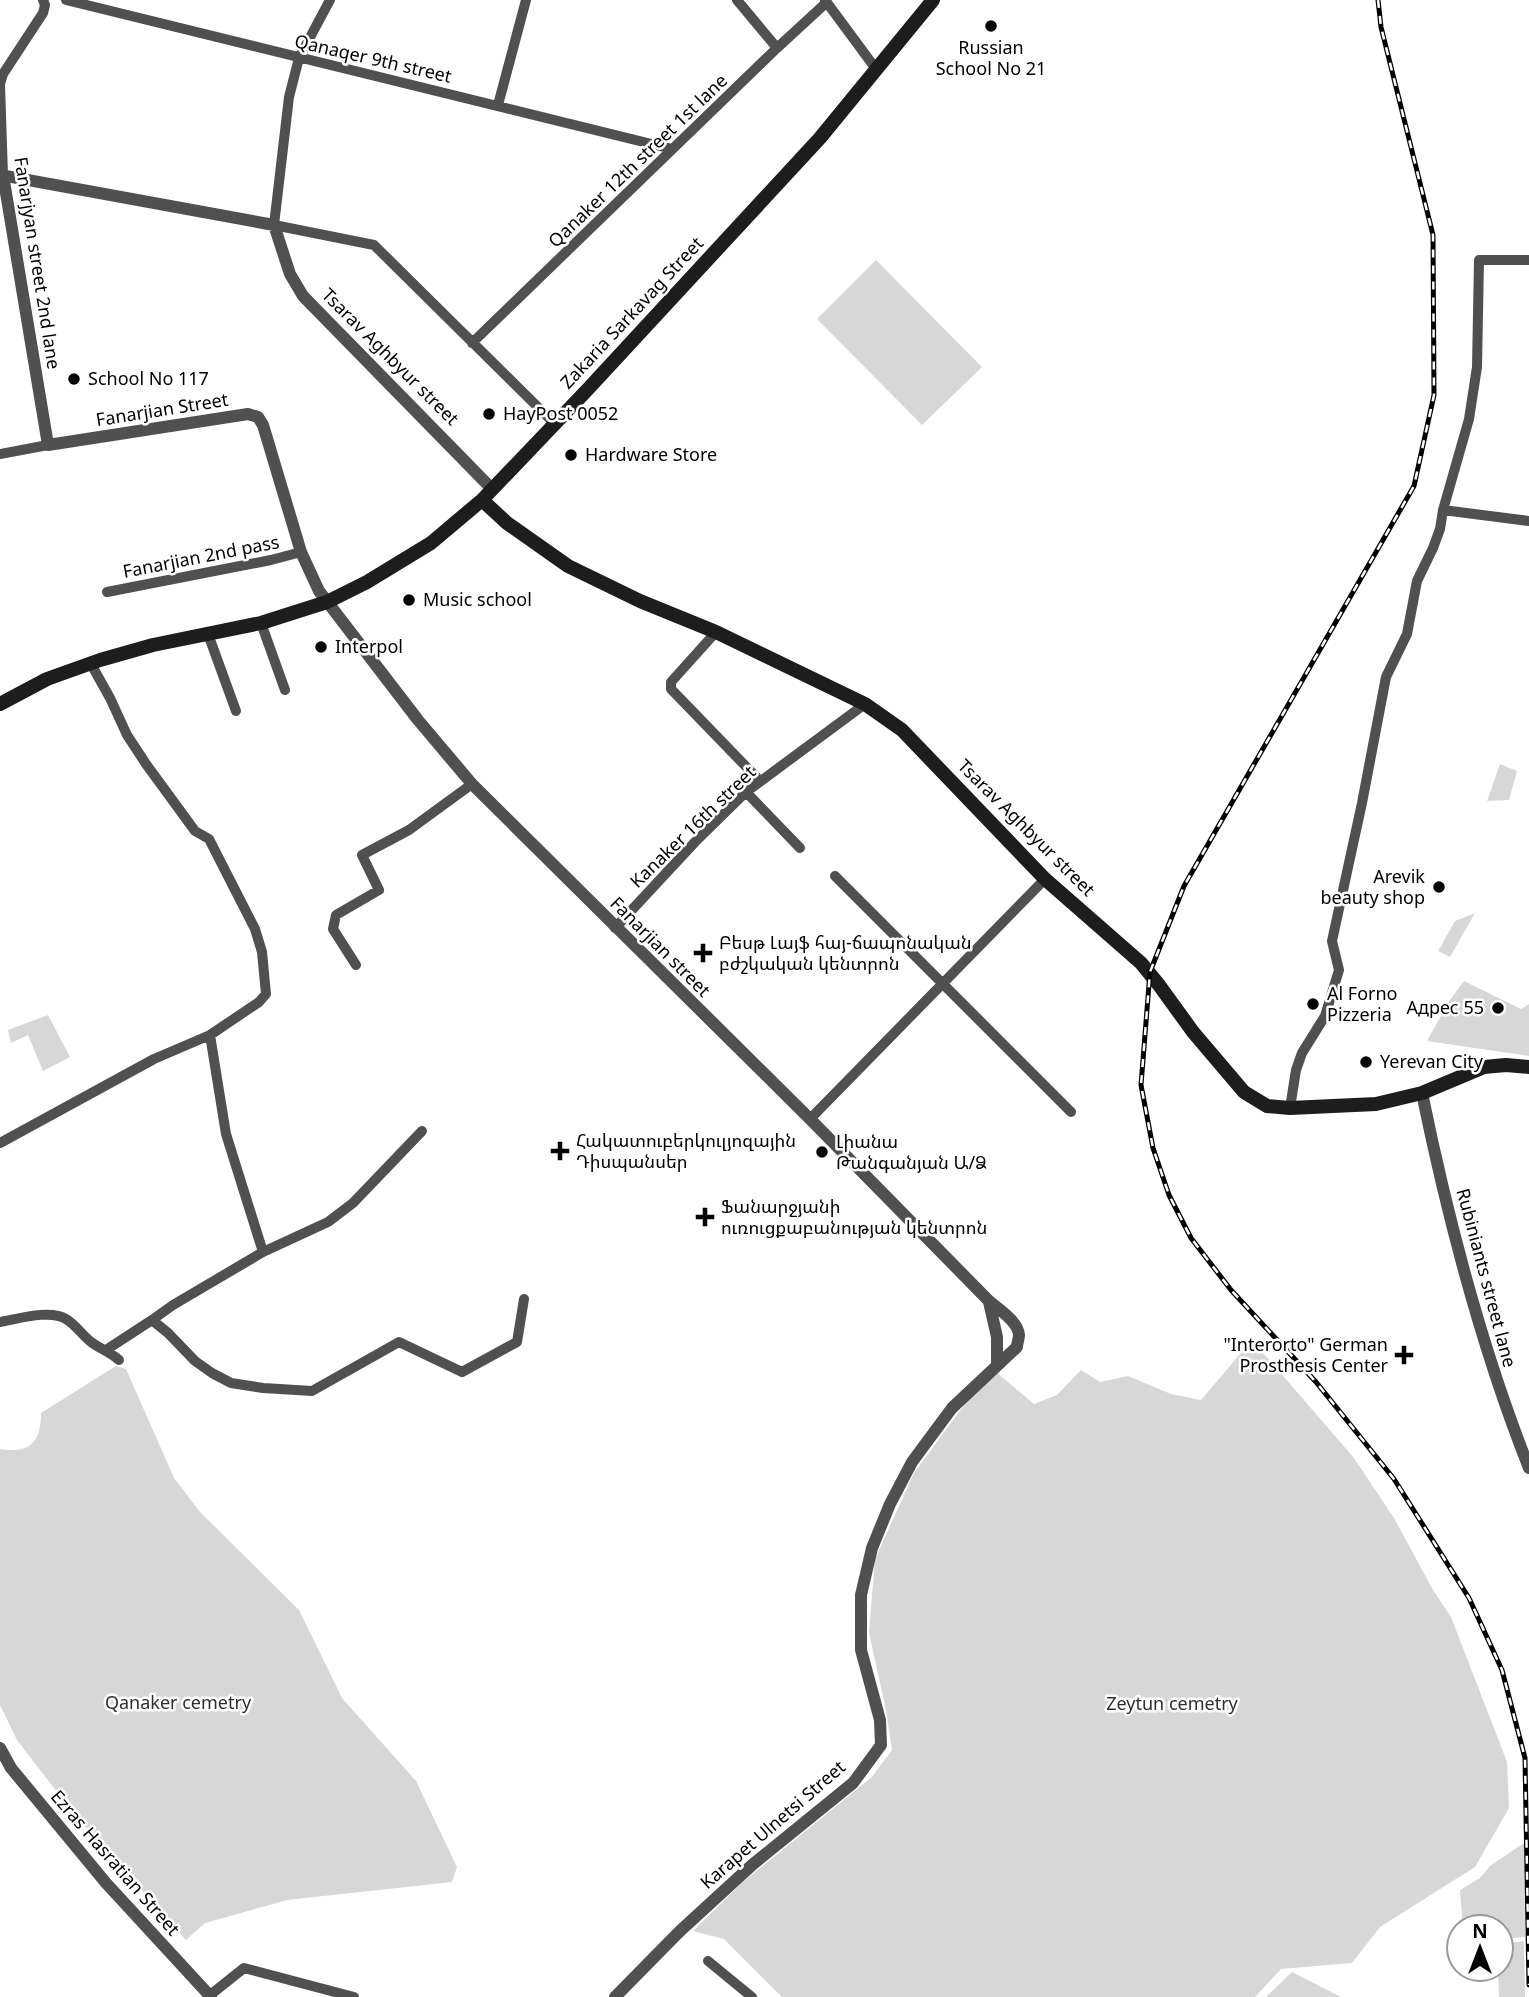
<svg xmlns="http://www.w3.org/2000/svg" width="1529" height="1997" font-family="'Noto Sans','Noto Sans Armenian',sans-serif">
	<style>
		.green { fill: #d7d7d7 }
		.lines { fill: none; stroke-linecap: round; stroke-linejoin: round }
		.minor { stroke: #505050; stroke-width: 10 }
		.tertiary { stroke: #505050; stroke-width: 12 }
		.secondary { stroke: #1d1d1d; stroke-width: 14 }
		.rail-casing { stroke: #000; stroke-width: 5 }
		.rail { stroke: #fff; stroke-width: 2.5; stroke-dasharray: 8; stroke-linecap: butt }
		.poi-dot { fill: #000; stroke: #fff; stroke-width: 2.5 }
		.labels { text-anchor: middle; stroke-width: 5; stroke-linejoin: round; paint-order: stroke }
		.poi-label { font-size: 18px; fill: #000; stroke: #fff; text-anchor: start }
		.street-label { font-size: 18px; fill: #000; stroke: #fff }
		.park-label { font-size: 18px; fill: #2e2e2e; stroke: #fff }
	</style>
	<rect width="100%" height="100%" fill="#fff"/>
	<!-- green -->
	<path class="green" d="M876 260 982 367 922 425 817 319Z
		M1500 764 1517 771 1509 800 1487 801Z
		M1475 913 1450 957 1438 951 1455 921Z
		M1464 981 1521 1009 1529 1004V1056L1427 1041 1450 1000Z
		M48 1015 70 1057 43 1071 28 1035 11 1043 8 1030Z
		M1252 1340 1354 1458 1394 1518 1433 1590 1451 1617 1507 1762 1509 1808 1475 1867 1380 1927 1352 1963 1281 1969 1255 1997H782L724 1939 693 1931 744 1881 872 1777 892 1750 886 1710 869 1633 875 1559 914 1473 962 1408 996 1372 1034 1404 1057 1395 1081 1370 1100 1382 1128 1376 1171 1394 1201 1400Z
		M116 1366 126 1369 174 1478 200 1512 299 1610 342 1698 416 1781 457 1867 452 1882 287 1900 205 1923 186 1940 74 1814 17 1740 0 1705V1449C30 1454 41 1442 41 1413Z
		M1524 1843 1525 1937 1501 1939V1927H1463L1460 1890 1480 1878 1490 1866Z
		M1524 1941 1525 1997H1499L1498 1969H1501V1944Z
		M1292 1972 1341 1997H1266Z"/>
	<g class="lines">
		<!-- minor -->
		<path class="minor" d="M66 0 672 149
			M330 0 299 58 289 97 274 225 374 245 555 424
			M737 0 777 48
			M825 0 876 69
			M0 84 3 74 43 13 45 5 43 0
			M0 85 3 175
			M498 105 526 0
			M472 343 777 48 827 2
			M0 454 48 445
			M1443 510 1529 521
			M107 592 271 560 301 552
			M261 623 285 690
			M716 632 671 682V689L760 781
			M208 634 236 711
			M746 792 800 848
			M835 876 1071 1112
			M615 928 695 842 746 792 865 704
			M356 965 333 929 336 915 379 890 362 855 409 830 472 784
			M210 1035 226 1134 263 1252
			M1290 1108 1296 1070 1302 1053 1325 1016 1339 970 1332 941 1362 803 1386 677 1407 634 1417 581 1433 548 1440 529 1443 510 1469 419 1477 367 1479 260H1529
			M810 1119 1045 879
			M0 1143 154 1059 210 1035 259 1002 266 994 262 952 255 929 209 839 195 831 146 764 127 735 110 698 91 664
			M152 1320 173 1305 263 1252 328 1222 353 1203 422 1131
			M0 1322C18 1319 50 1309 66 1319 76 1325 82 1335 91 1342 99 1348 110 1352 119 1360
			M106 1350 152 1320 168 1333 195 1361 212 1373 231 1383 263 1388 312 1391 399 1342 462 1372 517 1342 524 1299
			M708 1961 752 1997
			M209 1996 244 1968 354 1997"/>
		<!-- tertiary -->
		<path class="tertiary" d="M0 175 274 225 290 274 303 296 492 489
			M3 175 48 445 248 414 258 417 263 425 301 552 319 591 418 720 472 784 810 1119 988 1300C998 1309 1018 1321 1019 1335 1019 1339 1017 1343 1017 1347L952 1408 912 1462 890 1504 872 1548 861 1595V1650L880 1720 881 1745 853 1783 752 1865 680 1931 615 1997
			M1422 1093C1448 1220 1481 1347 1529 1468
			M989 1302 997 1337V1364
			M0 1748 11 1768 106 1883 211 1997"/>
		<!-- secondary -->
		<path class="secondary" d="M482 500 507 523 568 566 640 601 716 632 865 704 902 730 1045 879 1141 963 1159 985 1193 1032 1244 1092 1267 1106 1290 1108 1376 1104 1422 1093 1484 1067 1506 1065 1529 1067
			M0 704 47 679 100 660 153 645 261 623 327 602 367 582 431 543 482 500 588 389 820 138 933 0"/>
		<!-- rail casing -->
		<g class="rail-casing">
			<path id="rail" d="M1378 0 1381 27 1433 235 1434 395 1414 486 1184 886 1150 972 1141 1085 1153 1148 1169 1195 1191 1238 1231 1290 1316 1382 1394 1479 1469 1598 1502 1670 1525 1758 1529 1985"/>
		</g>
		<!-- rail -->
		<use href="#rail" class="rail"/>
	</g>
	<!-- markers -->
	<g class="poi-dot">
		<circle cx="991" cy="26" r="7"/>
		<circle cx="74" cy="379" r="7"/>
		<circle cx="489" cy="414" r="7"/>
		<circle cx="571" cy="455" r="7"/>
		<circle cx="409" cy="600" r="7"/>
		<circle cx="321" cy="647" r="7"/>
		<circle cx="1439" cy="887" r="7"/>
		<path d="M699.5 942.5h7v7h7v7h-7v7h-7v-7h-7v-7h7z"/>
		<circle cx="1313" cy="1004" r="7"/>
		<circle cx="1498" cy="1008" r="7"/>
		<circle cx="1366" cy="1062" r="7"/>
		<path d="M556.5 1140.5h7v7h7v7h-7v7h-7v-7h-7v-7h7z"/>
		<circle cx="822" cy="1152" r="7"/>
		<path d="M701.5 1206.5h7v7h7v7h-7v7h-7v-7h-7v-7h7z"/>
		<path d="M1400.5 1344.5h7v7h7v7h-7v7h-7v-7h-7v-7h7z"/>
	</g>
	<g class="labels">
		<!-- poi labels -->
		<g class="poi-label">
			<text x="991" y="54" text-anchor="middle">Russian<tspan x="991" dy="21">School No 21</tspan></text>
			<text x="88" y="385">School No 117</text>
			<text x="503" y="420">HayPost 0052</text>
			<text x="585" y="461">Hardware Store</text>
			<text x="423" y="606">Music school</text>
			<text x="335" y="653">Interpol</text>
			<text x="1425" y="883" text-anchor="end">Arevik<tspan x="1425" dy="21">beauty shop</tspan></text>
			<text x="719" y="949">Բեսթ Լայֆ հայ-ճապոնական<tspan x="719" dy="21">բժշկական կենտրոն</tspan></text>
			<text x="1327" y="1000">Al Forno<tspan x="1327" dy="21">Pizzeria</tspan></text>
			<text x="1484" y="1014" text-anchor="end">Адрес 55</text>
			<text x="1380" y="1068">Yerevan City</text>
			<text x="576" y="1147">Հակատուբերկուլյոզային<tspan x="576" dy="21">Դիսպանսեր</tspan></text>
			<text x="836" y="1148">Լիանա<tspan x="836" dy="21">Թանգանյան Ա/Ձ</tspan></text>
			<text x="721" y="1213">Ֆանարջյանի<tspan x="721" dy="21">ուռուցքաբանության կենտրոն</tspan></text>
			<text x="1388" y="1351" text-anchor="end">"Interorto" German<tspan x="1388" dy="21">Prosthesis Center</tspan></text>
		</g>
		<!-- street labels -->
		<g class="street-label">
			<text transform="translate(373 59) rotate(13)" y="6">Qanaqer 9th street</text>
			<text transform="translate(638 161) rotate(-44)" y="6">Qanaker 12th street 1st lane</text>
			<text transform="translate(37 263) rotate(81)" y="6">Fanarjyan street 2nd lane</text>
			<text transform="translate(632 313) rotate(-47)" y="6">Zakaria Sarkavag Street</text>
			<text transform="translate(390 357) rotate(45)" y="6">Tsarav Aghbyur street</text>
			<text transform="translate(162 410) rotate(-9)" y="6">Fanarjian Street</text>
			<text transform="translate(201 557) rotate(-11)" y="6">Fanarjian 2nd pass</text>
			<text transform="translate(693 827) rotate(-44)" y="6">Kanaker 16th street</text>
			<text transform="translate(1026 828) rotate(45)" y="6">Tsarav Aghbyur street</text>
			<text transform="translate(660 947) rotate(45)" y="6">Fanarjian street</text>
			<text transform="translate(1486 1278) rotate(75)" y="6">Rubiniants street lane</text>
			<text transform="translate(773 1825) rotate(-41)" y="6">Karapet Ulnetsi Street</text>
			<text transform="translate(115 1863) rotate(49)" y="6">Ezras Hasratian Street</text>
		</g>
		<!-- park labels -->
		<g class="park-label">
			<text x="178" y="1709">Qanaker cemetry</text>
			<text x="1172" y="1710">Zeytun cemetry</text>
		</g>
	</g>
	<!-- north arrow -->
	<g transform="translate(1480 1948)"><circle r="33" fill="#ffffff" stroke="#999999" stroke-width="2"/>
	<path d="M0-5L12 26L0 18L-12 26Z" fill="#000000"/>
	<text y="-10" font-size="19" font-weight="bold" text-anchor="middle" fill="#000000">N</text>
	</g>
</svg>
